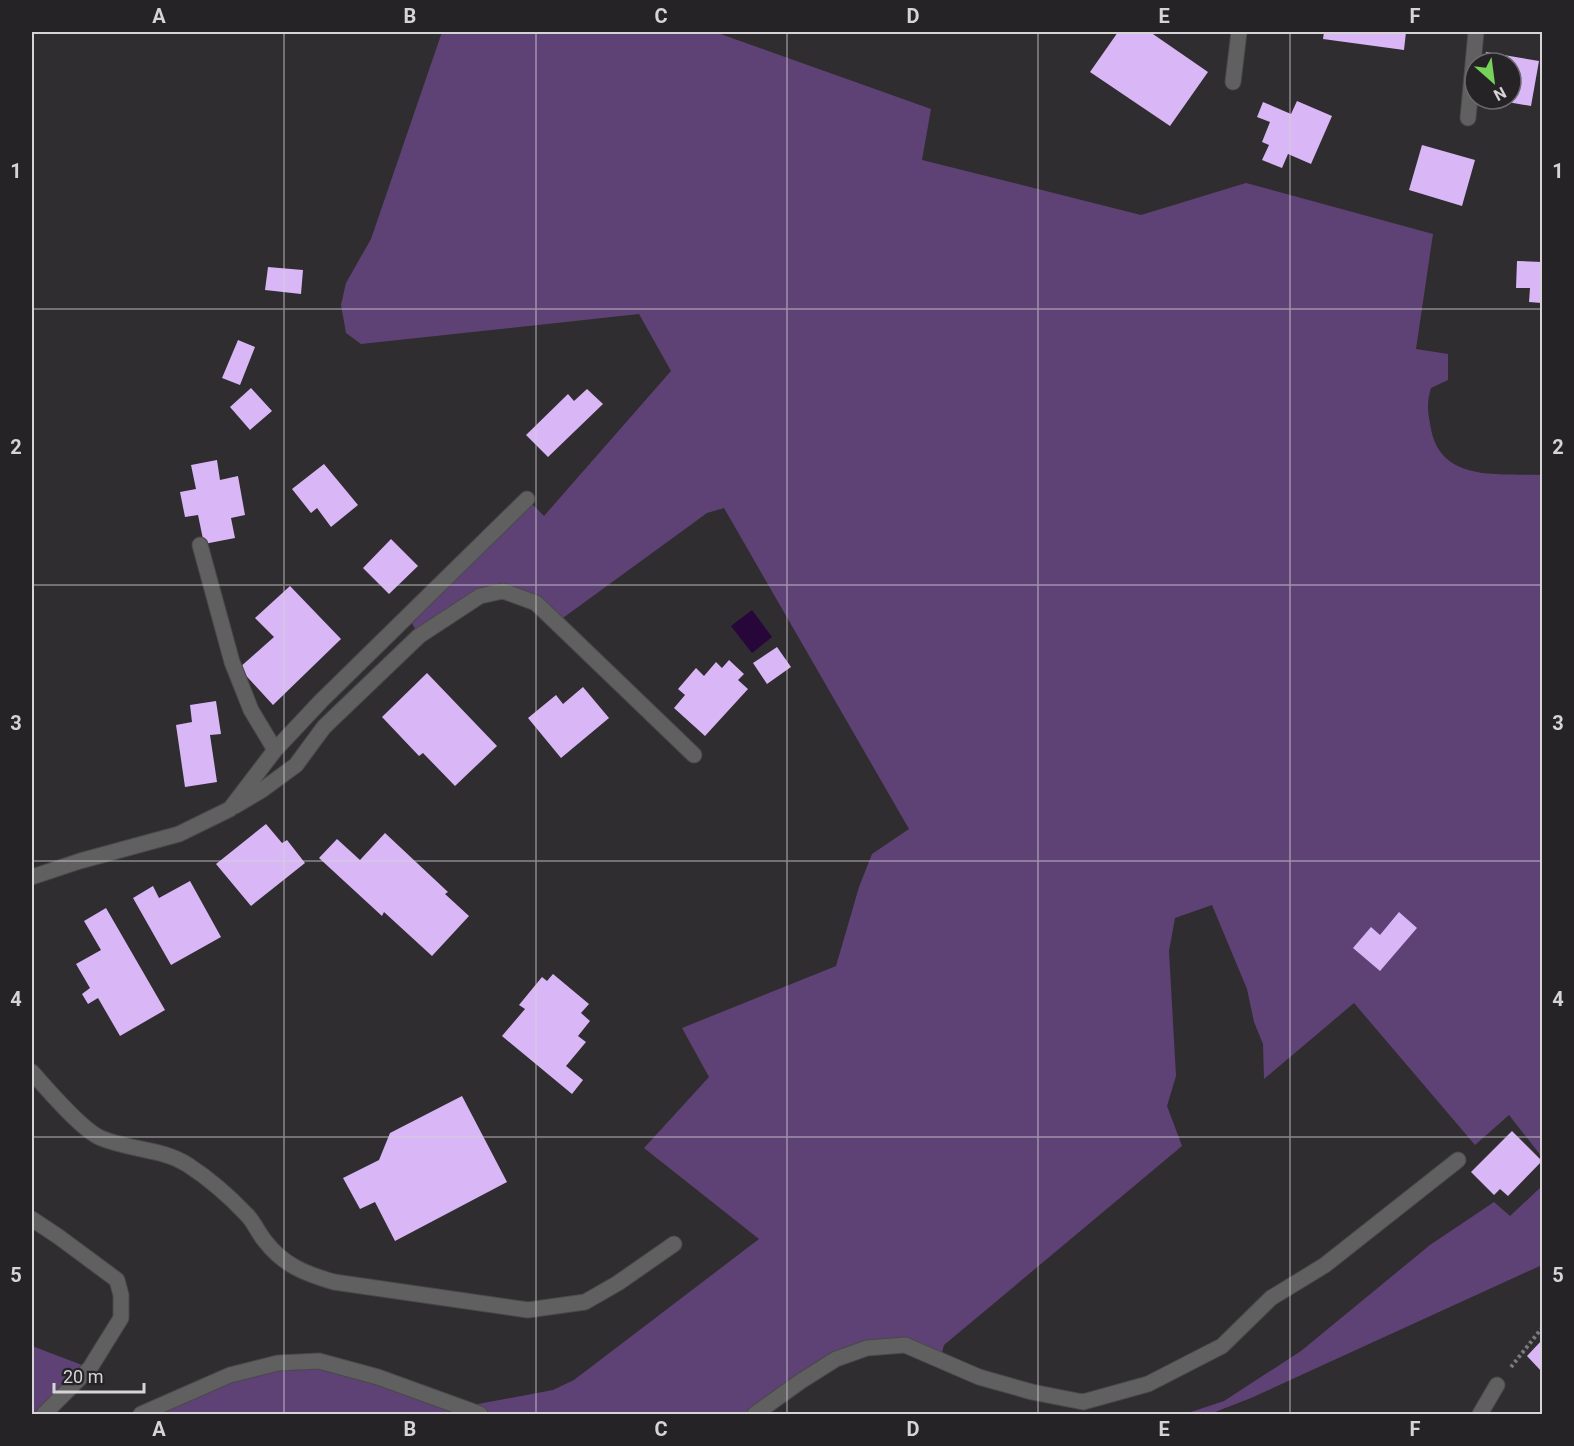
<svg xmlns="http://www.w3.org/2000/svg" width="1574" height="1446" font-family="Roboto,sans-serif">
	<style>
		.green { fill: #5f4275 }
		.water { fill: #27063a }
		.building { fill: #d9b6f5 }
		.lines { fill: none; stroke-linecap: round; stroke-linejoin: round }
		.minor-casing { stroke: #4a484b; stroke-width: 17 }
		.path { stroke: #7c7a7d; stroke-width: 4; stroke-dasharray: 3 3; stroke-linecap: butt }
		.minor { stroke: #5f605f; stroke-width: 15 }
		.grid { fill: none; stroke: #d6d4d7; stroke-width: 1.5; stroke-opacity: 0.55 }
		.neatline { fill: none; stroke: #d6d4d7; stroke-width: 2 }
		.grid-label { font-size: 20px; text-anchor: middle; font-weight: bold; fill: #d6d4d7 }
	</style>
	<rect width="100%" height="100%" fill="#2f2d30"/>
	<!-- green -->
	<path class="green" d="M442 32H715L931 109 922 160 1141 215 1246 183 1433 234 1416 349 1448 354V380L1431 388C1426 405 1428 412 1431 429 1441 483 1500 473 1542 475V1157L1509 1115 1475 1145 1354 1003 1264 1079 1263 1044 1254 1022 1247 989 1212 905 1175 918 1169 951 1176 1076 1167 1106 1182 1146 944 1345 940 1360 905 1345 867 1348 755 1414H141L230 1375 319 1361 462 1407 553 1390 574 1380 759 1239 644 1148 709 1077 682 1028 836 966 859 887 872 854 909 829 724 508 707 513 556 623 503 591 419 636 408 616 527 499 544 516 671 371 639 314 361 344 346 333 341 305 346 283 371 239Z
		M1542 1186V1265L1251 1398 1210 1414H1185L1224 1401 1301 1351 1430 1245 1494 1202 1510 1216Z
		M32 1346 90 1368 44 1414H32Z"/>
	<!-- water -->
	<path class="water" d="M752 610 772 637 752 653 731 626Z"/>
	<!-- building -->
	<path class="building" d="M1118 32H1150L1208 72 1170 126 1090 72Z
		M1324 32H1406L1404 50 1323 39Z
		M1486 52 1539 61 1531 106 1496 100 1511 99V63H1484Z
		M1297 101 1332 116 1311 164 1288 154 1282 168 1262 160 1269 145 1262 142 1270 122 1257 117 1263 102 1291 114Z
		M1422 145 1475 160 1462 206 1409 190Z
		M1517 261 1542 262V303L1529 302 1530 288H1516Z
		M268 267 303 270 301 294 265 290Z
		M238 340 255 347 240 385 222 378Z
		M251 388 272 411 250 430 230 407Z
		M587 389 603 404 548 457 526 435 568 394 574 401Z
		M217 460 220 480 238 476 245 515 231 518 235 538 204 544 198 515 185 517 180 492 196 489 191 465Z
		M324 464 358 505 331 527 317 508 311 513 292 489Z
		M391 539 418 566 389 594 363 568Z
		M290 586 341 639 273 705 239 668 274 637 255 618Z
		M777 647 791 667 767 684 753 663Z
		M729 660 744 674 738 680 748 689 705 736 674 708 685 695 678 689 696 668 704 676 716 662 722 668Z
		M427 673 497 746 455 786 423 753 419 756 382 717Z
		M583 687 609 718 561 758 528 718 556 695 563 704Z
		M216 701 221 734 210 735 217 782 185 787 176 725 192 722 190 705Z
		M266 824 282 843 287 840 305 863 251 906 216 864Z
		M385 833 448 892 445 894 469 916 432 956 384 912 382 916 319 858 337 839 360 860Z
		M190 881 221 937 171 965 133 898 153 886 159 898Z
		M106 908 165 1010 120 1036 98 998 88 1004 82 994 90 988 76 964 101 950 84 921Z
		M1399 912 1417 928 1380 971 1353 948 1371 927 1380 935Z
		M553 974 589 1004 581 1013 590 1021 578 1036 586 1042 566 1066 583 1080 572 1094 502 1036 525 1009 519 1005 542 977 547 981Z
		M462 1096 507 1182 395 1241 375 1202 360 1209 343 1178 379 1160 390 1133Z
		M1512 1131 1542 1161 1508 1196 1500 1189 1494 1195 1471 1172Z
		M1542 1340V1372L1527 1356Z"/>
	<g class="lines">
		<!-- minor casing -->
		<g class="minor-casing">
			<path id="minor" d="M1233 82 1239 32
				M1468 118 1476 32
				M200 545 232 662 251 710 275 750
				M235 806 262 790 296 765 324 727 419 636 480 596 503 591 536 603 694 755
				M32 877 80 861 179 834 230 809 275 750 321 701 527 499
				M32 1072C46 1088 83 1131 101 1138 128 1150 162 1148 188 1165 208 1178 230 1197 247 1215 254 1222 258 1233 265 1241 283 1265 306 1274 334 1282L528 1310 585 1302 618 1283 674 1244
				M32 1219 59 1237 117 1280 121 1295V1318L90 1368 44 1414
				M141 1414 230 1375 278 1363 319 1361 378 1377 480 1414
				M755 1414 801 1381 836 1359 867 1348 905 1345 979 1377 1032 1392 1083 1402 1148 1384 1222 1346 1271 1298 1325 1265 1458 1160
				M1480 1414 1497 1385"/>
		</g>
		<!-- path -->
		<path class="path" d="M1511 1367 1542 1328"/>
		<!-- minor -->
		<use href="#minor" class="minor"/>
	</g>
	<!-- grid -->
	<path class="grid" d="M284 32V1414M536 32V1414M787 32V1414M1038 32V1414M1290 32V1414M32 309H1542M32 585H1542M32 861H1542M32 1137H1542"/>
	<!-- border -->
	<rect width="1574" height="1446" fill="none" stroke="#252326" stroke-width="66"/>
	<!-- north arrow -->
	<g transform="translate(1493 81) rotate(152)"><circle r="28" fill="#252326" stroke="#6c6a6d" stroke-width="1.5"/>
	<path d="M0-4.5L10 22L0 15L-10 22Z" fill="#77d259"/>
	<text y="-9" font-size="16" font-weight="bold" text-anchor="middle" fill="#d6d4d7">N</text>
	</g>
	<!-- scale -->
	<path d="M54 1383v9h90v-9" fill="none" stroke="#d6d4d7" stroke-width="3"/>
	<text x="63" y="1383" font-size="18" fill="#d6d4d7" stroke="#252326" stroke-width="4.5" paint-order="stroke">20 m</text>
	<rect x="33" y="33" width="1508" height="1380" class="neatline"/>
	<g class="grid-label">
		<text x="159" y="23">A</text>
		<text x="410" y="23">B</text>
		<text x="661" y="23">C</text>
		<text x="913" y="23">D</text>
		<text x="1164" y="23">E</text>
		<text x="1415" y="23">F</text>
		<text x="16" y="178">1</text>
		<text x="1558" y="178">1</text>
		<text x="16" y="454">2</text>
		<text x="1558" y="454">2</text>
		<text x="16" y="730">3</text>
		<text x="1558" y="730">3</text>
		<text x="16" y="1006">4</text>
		<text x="1558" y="1006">4</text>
		<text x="16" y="1282">5</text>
		<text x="1558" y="1282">5</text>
		<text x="159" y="1436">A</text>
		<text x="410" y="1436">B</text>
		<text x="661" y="1436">C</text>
		<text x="913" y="1436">D</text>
		<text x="1164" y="1436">E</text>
		<text x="1415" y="1436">F</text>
	</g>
</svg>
